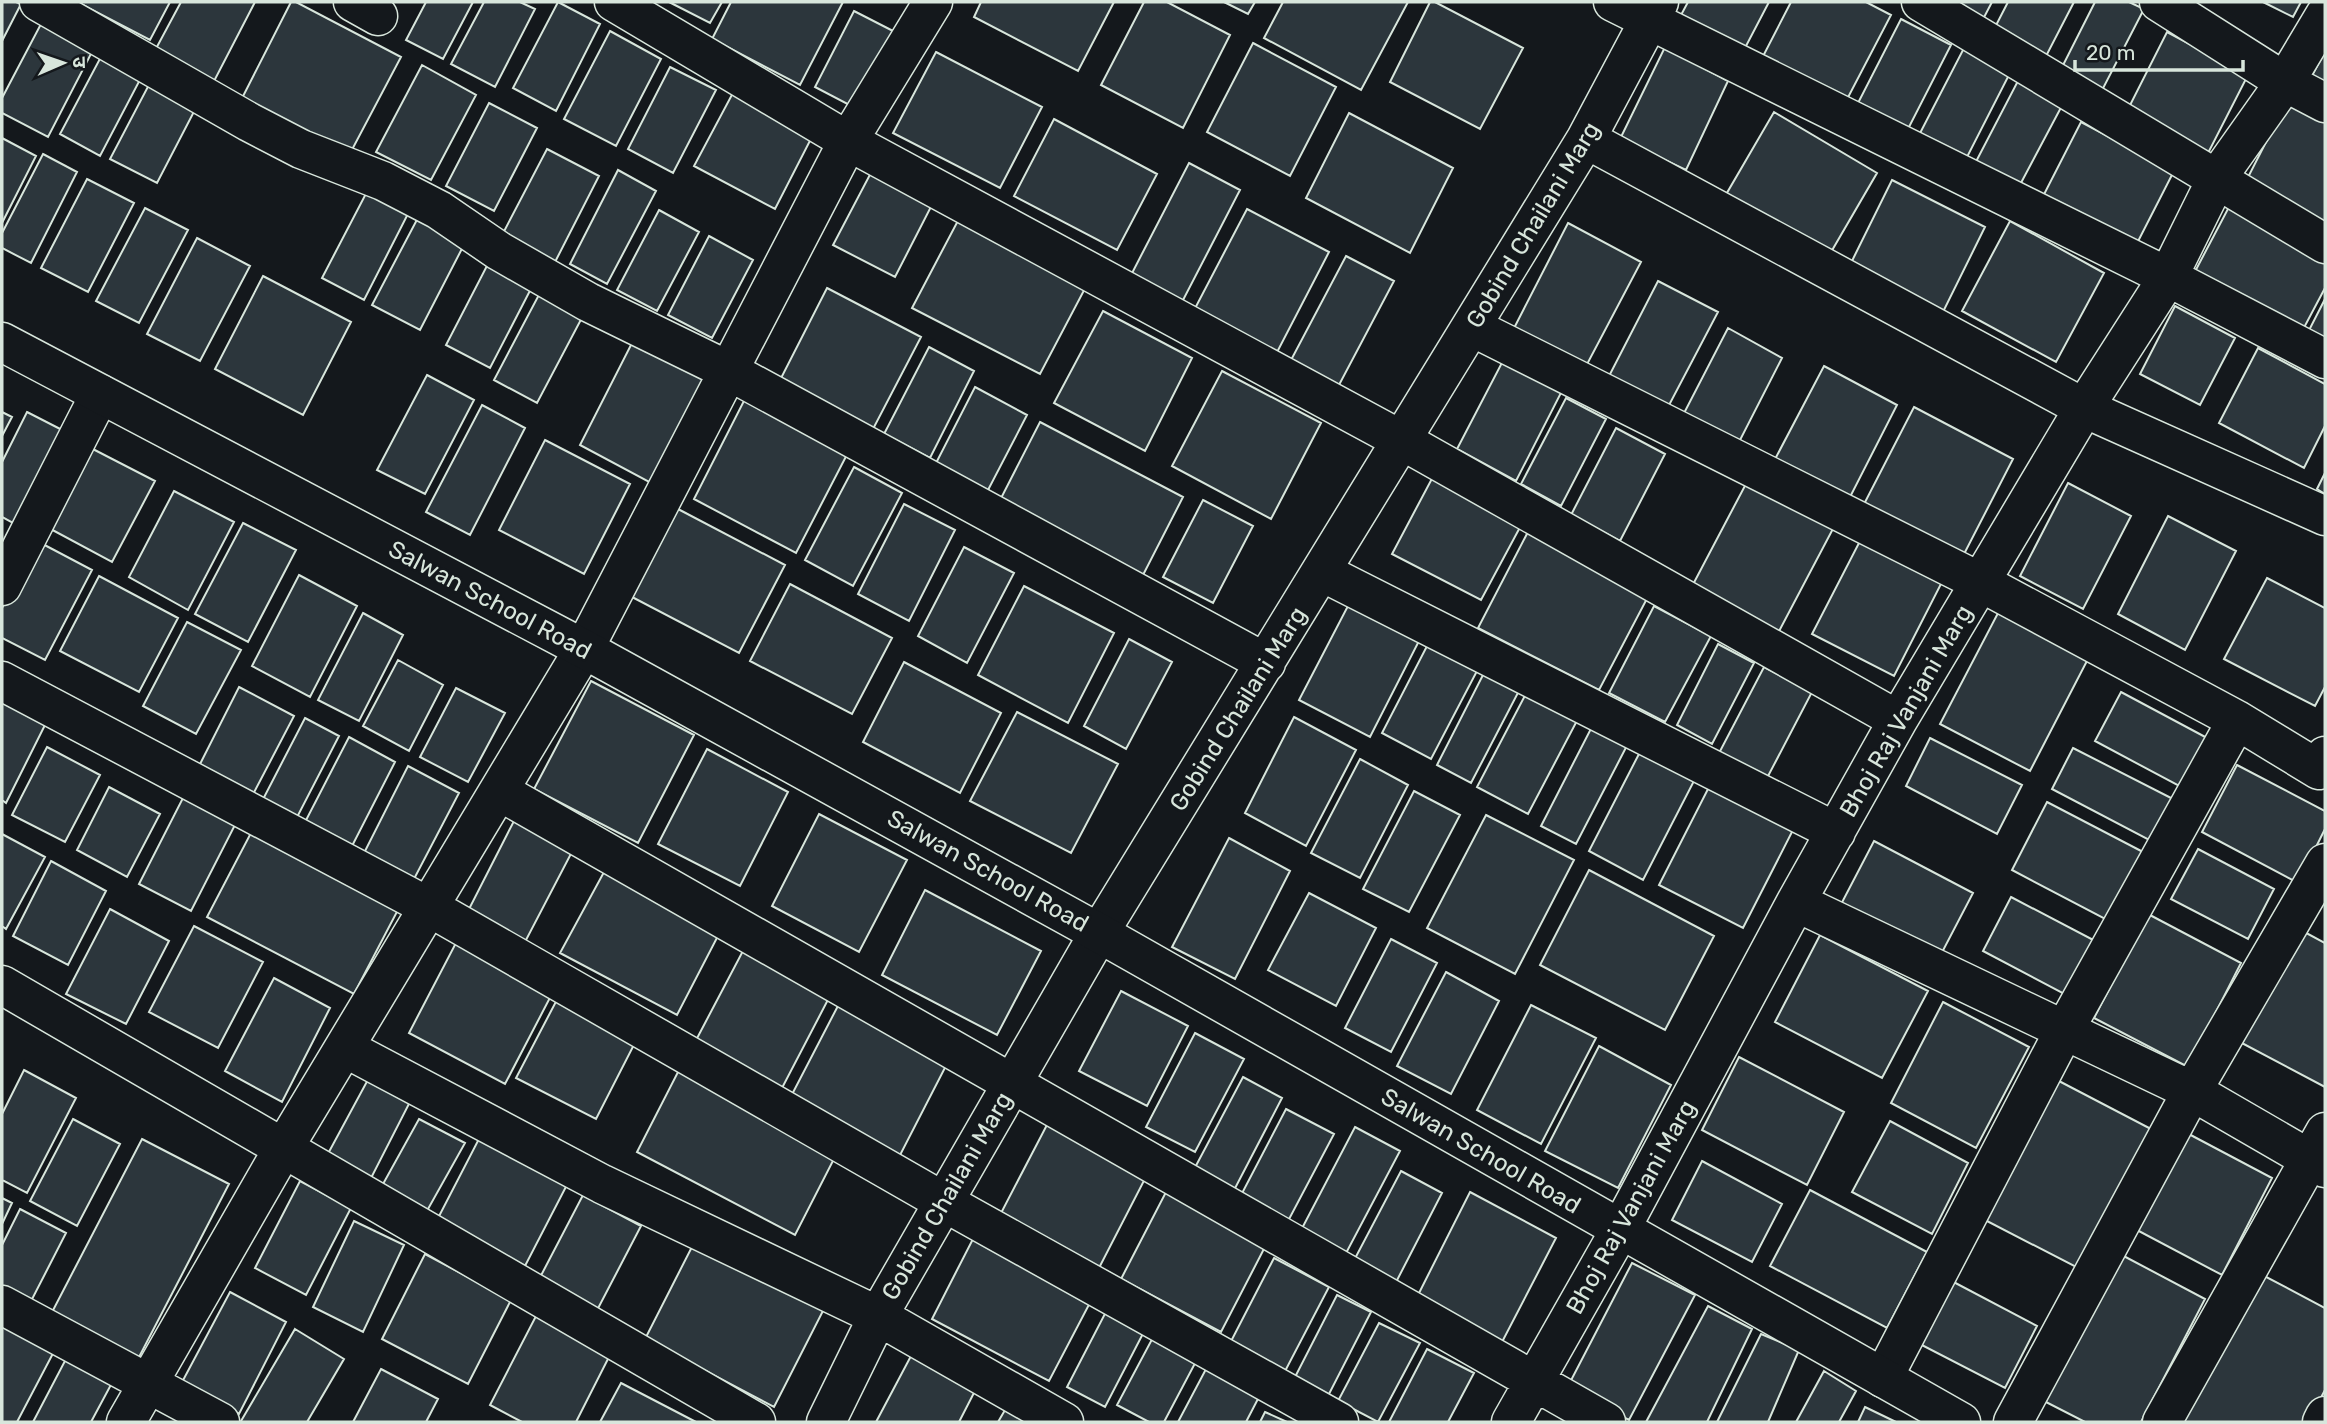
<svg xmlns="http://www.w3.org/2000/svg" width="2327" height="1424" font-family="Rubik,'Noto Sans Devanagari',sans-serif">
	<style>
		.building { fill: #2c363c; stroke: #d8e6dc; stroke-width: 2 }
		.lines { fill: none; stroke-linecap: round; stroke-linejoin: round }
		.street-casing { stroke: #d8e6dc; stroke-width: 41 }
		.secondary-casing { stroke: #d8e6dc; stroke-width: 41 }
		.street { stroke: #14181c; stroke-width: 38 }
		.secondary { stroke: #14181c; stroke-width: 38 }
		.labels { text-anchor: middle; stroke-width: 5; stroke-linejoin: round; paint-order: stroke }
		.street-label { font-size: 24px; fill: #d8e6dc; stroke: #14181c }
	</style>
	<rect width="100%" height="100%" fill="#14181c"/>
	<!-- building -->
	<path class="building" d="M2 2H16L21 4 2 41Z
		M77 2H170L150 40Z
		M181 2H255L211 87 152 56Z
		M291 2H296L401 57 345 163 238 106Z
		M426 2H473L443 59 406 40Z
		M484 2H520L535 9 495 87 451 64Z
		M558 2 600 24 556 111 513 88Z
		M669 2H722L710 23Z
		M731 2H843L800 85 712 39Z
		M981 2H1114L1078 71 974 17Z
		M1144 2H1167L1230 35 1183 128 1101 85Z
		M1224 2H1255L1248 14Z
		M1283 2H1408L1361 90 1264 38Z
		M1430 2H1435L1523 48 1480 129 1390 82Z
		M1688 2H1769L1745 48 1681 15Z
		M1791 2H1866L1891 15 1843 107 1759 64Z
		M1931 2H1992L1979 27Z
		M2008 2H2074L2043 62 1991 35Z
		M2095 2H2129L2144 9 2097 100 2056 79Z
		M2263 2H2301L2293 17Z
		M854 11 897 33 857 109 815 87Z
		M1901 19 1951 45 1908 129 1858 103Z
		M42 22 93 50 48 137 2 113V98Z
		M610 31 661 59 616 146 564 119Z
		M2167 32 2248 75 2205 159 2124 117Z
		M1253 43 1336 87 1290 176 1207 132Z
		M1665 47 1728 81 1686 170 1620 139Z
		M1964 48 2010 73 1965 161 1918 137Z
		M2325 51V97L2306 87Z
		M936 52 1042 107 1000 188 893 133Z
		M103 53 143 74 100 156 60 134Z
		M422 65 476 95 431 180 376 152Z
		M670 67 716 90 673 173 628 149Z
		M153 77 199 102 157 183 110 159Z
		M2020 77 2065 100 2013 198 1969 175Z
		M735 89 815 131 775 209 694 166Z
		M2288 99 2325 119V230L2243 187Z
		M489 103 537 128 494 211 446 186Z
		M1774 112 1877 173 1827 259 1724 198Z
		M1349 113 1453 168 1410 253 1306 198Z
		M1054 119 1157 174 1117 250 1014 196Z
		M2081 122 2174 171 2130 257 2037 208Z
		M2 138 36 156 2 223Z
		M547 149 599 176 553 266 500 239Z
		M43 154 77 172 31 263 2 248V233Z
		M1189 163 1240 190 1181 304 1130 277Z
		M875 165 936 197 895 277 833 245Z
		M618 170 656 191 607 284 570 264Z
		M87 179 134 203 88 292 41 268Z
		M1892 180 1985 227 1941 316 1848 269Z
		M372 182 413 204 364 300 322 278Z
		M2230 205 2325 256V288L2298 339 2190 281Z
		M145 208 188 230 139 323 96 301Z
		M1247 209 1329 252 1273 360 1191 316Z
		M659 210 699 232 657 311 617 290Z
		M421 212 468 237 420 330 372 305Z
		M962 213 1090 279 1040 374 912 308Z
		M2010 221 2104 273 2056 362 1962 311Z
		M1568 223 1641 262 1584 370 1512 332Z
		M709 236 753 260 712 338 668 315Z
		M197 238 250 266 200 361 147 334Z
		M1346 256 1394 281 1339 385 1291 360Z
		M491 258 535 281 490 368 446 345Z
		M263 276 351 322 303 415 215 369Z
		M1658 281 1718 312 1667 409 1608 378Z
		M827 288 921 337 872 431 779 382Z
		M542 289 585 312 537 403 494 380Z
		M2325 299V351L2304 340Z
		M2175 306 2235 338 2200 405 2140 374Z
		M1103 311 1192 358 1145 451 1054 403Z
		M1728 328 1782 358 1737 446 1682 417Z
		M634 339 706 376 651 483 580 445Z
		M929 347 974 371 930 458 884 434Z
		M2258 348 2325 384V426L2304 468 2219 423Z
		M1507 353 1565 385 1516 481 1457 449Z
		M1824 366 1897 405 1848 501 1773 463Z
		M1222 371 1321 423 1271 519 1172 466Z
		M427 375 474 400 425 494 377 470Z
		M975 387 1027 415 987 492 935 465Z
		M750 389 853 443 796 553 694 499Z
		M1566 398 1606 419 1561 506 1521 484Z
		M482 405 525 428 470 535 426 512Z
		M1914 407 2013 459 1962 558 1863 506Z
		M2 412 12 417 2 436Z
		M27 412 70 434 22 528 2 517V462Z
		M1040 422 1183 497 1141 579 998 504Z
		M1616 428 1665 454 1620 541 1571 515Z
		M545 440 630 484 584 574 499 530Z
		M87 446 155 481 112 562 45 526Z
		M854 467 902 493 853 586 805 560Z
		M1436 471 1525 518 1481 600 1392 554Z
		M2325 473V494L2317 489Z
		M1748 480 1835 525 1776 637 1689 592Z
		M2068 483 2131 516 2083 609 2020 576Z
		M174 491 234 522 188 610 129 577Z
		M1203 500 1253 526 1213 603 1163 577Z
		M904 504 955 530 909 621 858 594Z
		M678 509 785 565 739 653 632 597Z
		M2168 516 2236 551 2185 650 2118 614Z
		M243 523 296 550 248 642 195 614Z
		M1530 528 1651 591 1599 690 1478 628Z
		M1861 539 1942 582 1894 676 1812 634Z
		M37 541 92 570 45 660 2 638V608Z
		M964 547 1014 573 967 663 918 636Z
		M299 575 357 606 310 697 252 666Z
		M99 576 178 618 139 692 60 651Z
		M2267 578 2325 608V687L2315 706 2224 659Z
		M790 584 892 638 852 714 750 661Z
		M1024 586 1114 633 1068 723 978 675Z
		M1350 602 1420 639 1370 737 1299 700Z
		M1654 606 1711 636 1665 722 1609 693Z
		M363 613 403 635 359 721 318 700Z
		M1998 613 2088 659 2030 771 1940 724Z
		M187 622 241 650 196 734 143 706Z
		M1129 639 1172 662 1126 749 1084 726Z
		M1718 644 1754 663 1712 744 1677 725Z
		M1427 646 1477 671 1431 759 1382 733Z
		M398 660 443 685 409 751 363 726Z
		M904 662 1001 713 960 793 863 742Z
		M1764 667 1812 692 1766 780 1718 755Z
		M1486 669 1521 687 1471 783 1437 765Z
		M591 681 694 735 638 843 534 789Z
		M239 687 294 716 249 802 195 774Z
		M456 688 505 713 468 782 420 757Z
		M1529 688 1580 715 1528 814 1477 787Z
		M2121 692 2209 739 2183 788 2095 741Z
		M2 697 47 721 6 803 2 800Z
		M1017 712 1118 764 1071 853 970 801Z
		M1598 715 1633 734 1576 844 1541 826Z
		M1294 717 1356 750 1306 846 1245 813Z
		M305 718 339 736 293 825 259 807Z
		M349 737 395 762 350 850 303 826Z
		M1930 738 2022 785 1997 834 1906 786Z
		M47 747 100 775 65 842 12 815Z
		M2073 748 2175 800 2153 842 2052 789Z
		M707 749 788 792 740 886 658 844Z
		M1641 750 1695 779 1643 880 1589 851Z
		M1360 759 1408 785 1360 878 1311 853Z
		M2237 765 2325 811V829L2298 883 2202 832Z
		M408 766 459 793 414 879 364 853Z
		M1710 785 1794 828 1743 928 1659 885Z
		M109 787 160 814 127 877 77 850Z
		M1414 791 1460 815 1409 912 1363 889Z
		M185 794 237 821 191 911 139 884Z
		M2047 802 2145 853 2109 921 2012 870Z
		M819 814 907 860 859 952 772 906Z
		M1486 815 1574 860 1515 974 1427 928Z
		M516 817 574 848 525 942 468 911Z
		M253 829 400 906 354 994 207 917Z
		M2 834 45 857 6 929 2 926Z
		M1229 838 1290 871 1235 979 1172 947Z
		M1874 841 1973 893 1937 962 1838 910Z
		M2198 849 2274 889 2248 939 2171 899Z
		M51 861 106 891 68 965 13 936Z
		M1589 870 1714 936 1665 1030 1540 965Z
		M604 872 720 932 677 1015 560 953Z
		M925 890 1041 951 997 1035 882 975Z
		M1309 893 1376 928 1336 1006 1268 970Z
		M2011 897 2099 943 2070 997 1983 951Z
		M110 909 169 941 126 1024 66 994Z
		M2148 914 2241 963 2188 1067 2094 1018Z
		M194 926 263 962 218 1048 149 1012Z
		M2297 928 2325 943V1087L2238 1041Z
		M1820 935 1928 991 1882 1078 1775 1022Z
		M458 939 554 990 505 1084 409 1033Z
		M1391 939 1437 963 1391 1052 1345 1028Z
		M745 947 832 992 781 1090 694 1044Z
		M1446 972 1499 1001 1451 1094 1397 1066Z
		M274 978 330 1008 282 1102 225 1071Z
		M1121 991 1188 1026 1147 1106 1079 1071Z
		M561 992 640 1033 596 1119 516 1078Z
		M841 1000 950 1058 897 1161 787 1104Z
		M1943 1002 2029 1047 1976 1148 1891 1103Z
		M1531 1005 1596 1038 1541 1144 1477 1110Z
		M1195 1033 1244 1059 1195 1152 1146 1127Z
		M1599 1046 1671 1085 1618 1188 1545 1151Z
		M1739 1057 1844 1112 1807 1185 1702 1130Z
		M24 1070 76 1098 27 1193 2 1180V1114Z
		M679 1070 837 1153 795 1235 637 1152Z
		M371 1074 413 1096 368 1184 324 1161Z
		M1243 1077 1282 1098 1231 1196 1191 1175Z
		M2057 1080 2151 1129 2080 1269 1985 1220Z
		M1286 1109 1334 1134 1287 1223 1239 1199Z
		M73 1119 120 1144 77 1226 30 1201Z
		M419 1119 465 1143 423 1218 378 1193Z
		M1050 1119 1149 1171 1099 1268 1000 1215Z
		M1890 1121 1968 1163 1932 1234 1852 1192Z
		M1355 1127 1400 1151 1344 1257 1299 1234Z
		M2185 1132 2272 1178 2222 1275 2135 1229Z
		M482 1133 570 1179 525 1266 437 1220Z
		M142 1139 229 1184 137 1361 50 1316Z
		M1702 1161 1782 1204 1752 1262 1672 1220Z
		M1401 1171 1442 1193 1393 1288 1351 1266Z
		M300 1181 351 1208 306 1295 255 1268Z
		M1810 1190 1927 1252 1887 1328 1770 1266Z
		M1166 1192 1266 1245 1221 1332 1121 1279Z
		M1470 1192 1556 1238 1501 1344 1416 1299Z
		M583 1195 641 1226 593 1318 535 1287Z
		M2 1198 12 1203 2 1224Z
		M20 1209 66 1233 27 1309 2 1296V1245Z
		M354 1221 404 1245 363 1332 313 1307Z
		M975 1235 1093 1297 1049 1381 932 1319Z
		M697 1237 826 1305 774 1407 645 1339Z
		M2118 1253 2205 1299 2141 1422H2085L2042 1400Z
		M425 1254 511 1300 468 1384 382 1339Z
		M1274 1258 1329 1287 1282 1377 1227 1349Z
		M1632 1263 1695 1295 1629 1420 1567 1388Z
		M2253 1270 2325 1308V1390L2308 1422H2174Z
		M1946 1278 2037 1326 2005 1388 1914 1341Z
		M230 1292 286 1322 239 1414 181 1384Z
		M1337 1295 1371 1312 1328 1396 1294 1379Z
		M1110 1304 1148 1324 1105 1407 1067 1387Z
		M1708 1306 1752 1329 1707 1422H1646Z
		M2 1313 59 1342 17 1422H2Z
		M536 1316 610 1355 576 1422H522L490 1405Z
		M1379 1323 1420 1343 1378 1422 1338 1401Z
		M1158 1328 1201 1352 1164 1422H1149L1117 1405Z
		M295 1329 344 1359 307 1422H243L241 1421Z
		M1761 1334 1799 1350 1768 1422H1717Z
		M1427 1349 1474 1373 1448 1422H1389Z
		M912 1354 977 1387 959 1422H876Z
		M67 1357 113 1381 91 1422H33Z
		M381 1369 438 1399 426 1422H353Z
		M1206 1369 1259 1397 1246 1422H1178Z
		M1824 1371 1856 1391 1839 1422H1796Z
		M621 1383 696 1422H600Z
		M1865 1407 1896 1422H1858Z
		M1005 1410 1028 1422H998Z
		M1265 1412 1287 1422H1260Z"/>
	<g class="lines">
		<!-- street casing -->
		<g class="street-casing">
			<path id="street" d="M39 2 249 122 301 149 383 181 439 210 499 251 588 302 729 371 1266 663
				M353 2 378 16
				M614 2 848 141 1403 441 1898 720
				M1613 2 2168 277 2325 359
				M1921 2 2325 244
				M2159 2 2285 82 2325 103
				M1586 139 2084 408 2325 516
				M1472 327 1980 582 2237 720 2319 770 2325 756
				M1322 572 1836 832
				M2 586 100 394
				M2 681 429 907 944 1202 1339 1422
				M499 791 1606 1422
				M1796 902 2192 1091 2325 1168
				M2 985 756 1422
				M345 1048 602 1184 878 1316 1064 1422
				M2 1305 220 1422
				M1883 1378 2065 1029 2237 720
				M126 1422 283 1149 584 649 848 141 933 2
				M826 1422 878 1316 1099 933 1586 139 1659 2
				M1511 1422 1620 1230 1796 902 1898 720 2084 408 2168 277 2217 178 2285 82 2325 15
				M2013 1422 2192 1091 2325 863
				M2162 1422 2325 1132
				M2322 1422 2325 1416"/>
		</g>
		<!-- secondary casing -->
		<g class="secondary-casing">
			<path id="secondary" d="M2 342 584 649 1099 933 1961 1422"/>
		</g>
		<!-- street -->
		<use href="#street" class="street"/>
		<!-- secondary -->
		<use href="#secondary" class="secondary"/>
	</g>
	<g class="labels">
		<!-- street labels -->
		<g class="street-label">
			<text transform="translate(1533 225) rotate(-59)" y="8">Gobind Chailani Marg</text>
			<text transform="translate(490 600) rotate(28)" y="8">Salwan School Road</text>
			<text transform="translate(1238 709) rotate(-58)" y="8">Gobind Chailani Marg</text>
			<text transform="translate(1906 711) rotate(-60)" y="8">Bhoj Raj Vanjani Marg</text>
			<text transform="translate(988 871) rotate(29)" y="8">Salwan School Road</text>
			<text transform="translate(1481 1151) rotate(30)" y="8">Salwan School Road</text>
			<text transform="translate(947 1196) rotate(-60)" y="8">Gobind Chailani Marg</text>
			<text transform="translate(1631 1207) rotate(-61)" y="8">Bhoj Raj Vanjani Marg</text>
		</g>
	</g>
	<!-- border -->
	<rect width="2327" height="1424" fill="none" stroke="#d8e6dc" stroke-width="7"/>
	<!-- north arrow -->
	<g transform="translate(63 63) rotate(88)" stroke="#14181c" stroke-width="5" paint-order="stroke">
	<path d="M0-5L12 26L0 18L-12 26Z" fill="#d8e6dc"/>
	<text y="-10" font-size="19" font-weight="bold" text-anchor="middle" fill="#d8e6dc">उ</text>
	</g>
	<!-- scale -->
	<path d="M2075 60v10h168v-10" fill="none" stroke="#d8e6dc" stroke-width="3.5"/>
	<text x="2086" y="60" font-size="21" fill="#d8e6dc" stroke="#14181c" stroke-width="5" paint-order="stroke">20 m</text>
</svg>
